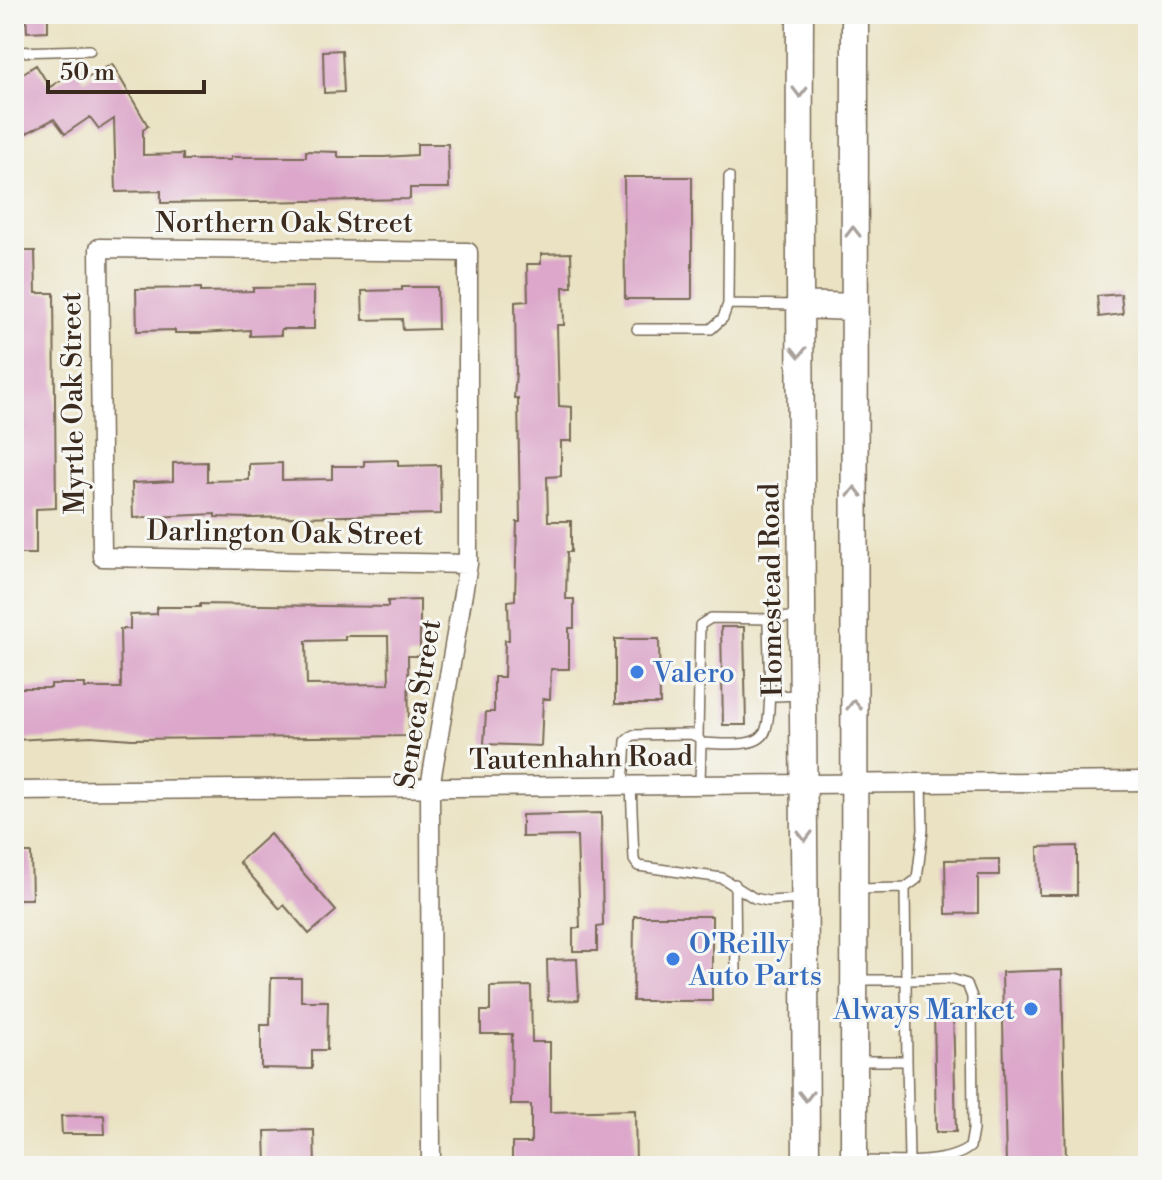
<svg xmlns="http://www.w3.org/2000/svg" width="1162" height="1180" font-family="'Libre Bodoni',serif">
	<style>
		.building { fill: #dca7ca; fill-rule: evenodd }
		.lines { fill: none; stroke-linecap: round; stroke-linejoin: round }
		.lane-casing { stroke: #786a57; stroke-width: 12 }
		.street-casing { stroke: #786a57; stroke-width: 21 }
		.secondary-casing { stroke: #786a57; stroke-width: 29 }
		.lane { stroke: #fff; stroke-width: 9 }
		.street { stroke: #fff; stroke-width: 18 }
		.secondary { stroke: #fff; stroke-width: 26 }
		.oneway { stroke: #a79f9a }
		.shop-dot { fill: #3f7fe0; stroke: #f6f6f2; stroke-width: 3 }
		.labels { text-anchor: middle; stroke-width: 6; stroke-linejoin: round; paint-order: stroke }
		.street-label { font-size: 28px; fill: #3b2a1e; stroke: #f6f6f2 }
		.shop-label { font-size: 28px; fill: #366cbe; stroke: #f6f6f2; text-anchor: start }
	</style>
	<rect width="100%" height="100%" fill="#f6f6f2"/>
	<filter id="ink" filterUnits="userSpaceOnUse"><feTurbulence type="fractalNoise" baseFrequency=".0125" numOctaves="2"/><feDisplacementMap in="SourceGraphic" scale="16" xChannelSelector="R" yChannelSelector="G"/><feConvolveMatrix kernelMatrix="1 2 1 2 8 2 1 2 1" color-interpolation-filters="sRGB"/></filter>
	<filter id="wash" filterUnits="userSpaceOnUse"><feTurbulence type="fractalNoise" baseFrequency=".006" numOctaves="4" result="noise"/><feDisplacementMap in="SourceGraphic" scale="32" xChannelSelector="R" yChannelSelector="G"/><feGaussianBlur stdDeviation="1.8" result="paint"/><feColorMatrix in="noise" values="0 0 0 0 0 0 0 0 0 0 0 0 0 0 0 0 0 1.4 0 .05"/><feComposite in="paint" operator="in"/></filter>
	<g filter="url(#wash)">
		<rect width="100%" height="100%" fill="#eae2c2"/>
		<g id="blocks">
			<!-- building -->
			<path class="building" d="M26 14H48V31L27 32Z
				M342 50 344 92 324 93 323 51Z
				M112 64 148 126 143 130V155L183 154V160H231V157H306V151L338 152V157H384L417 155V144H448L449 188H410V199L257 202 161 203V191L116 192 114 119 99 129 90 117 65 134 54 119 21 136 14 124V79L36 65 50 87 77 69 84 80Z
				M624 177H692V299H625Z
				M14 251H35L36 293H54L56 508 36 509V554H14Z
				M571 253 572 287H563L564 325H557L559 406 572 407V441H561V476L547 477 548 521H571V552H567L566 599H574V628H569V669H551L550 699H543L541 746 484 744 486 712H494V677H504L505 640H509L508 601 515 600 517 522H520L518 398H514L516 372 515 302 528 301 527 264H541V254Z
				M314 287V329H281V335L250 336V330L201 333H175V330L137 331 136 289 201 288V292L253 291V288Z
				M402 287H437L438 329 403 330 402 319 363 320 362 291 402 290Z
				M1121 294 1123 314 1099 317 1097 296Z
				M398 460V466L440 465 441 514 250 518 215 517V514L133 518 132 483 173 481V463L207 462V481L249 480V464L282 463V480L332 479V466H364V461Z
				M420 600V656H408L409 736 132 739 91 736 14 740V688H51V684H85V688H121L120 629H130V615L157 614V607H200V604L388 607V601ZM345 636H388L389 684 307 685 306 641 345 640Z
				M721 627H744L746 725H723Z
				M615 639H659L660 704H615Z
				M601 813 603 926 597 927V951H573V928H580L577 836 522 837V815Z
				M270 834 336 911 309 934 284 905 280 909 239 862Z
				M1077 846V895H1039L1038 847Z
				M14 853H31L32 899H14Z
				M999 859V875H978V913L946 914 945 860Z
				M634 916H712V1001H633Z
				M577 959 579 1000 548 1001 547 960Z
				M1062 970 1066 1164 1006 1166 1002 972Z
				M271 978H301V1001H328L327 1050H312V1069L261 1068V1025H270Z
				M531 986 532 1042H550V1112L635 1110 636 1166 563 1162V1166H512V1143H531V1105H511L512 1034H481V1011H490V987Z
				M953 1007 956 1132H936L934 1008Z
				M104 1115 105 1134H62L61 1116Z
				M314 1130 315 1166H266L265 1131Z"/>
		</g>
	</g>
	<g filter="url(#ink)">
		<use href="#blocks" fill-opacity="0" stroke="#786a57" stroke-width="2"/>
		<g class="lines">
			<!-- lane casing -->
			<g class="lane-casing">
				<path id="lane" d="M14 52 90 50
					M729 177 728 304 795 305
					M637 329H711L723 318 728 304
					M799 616 771 619 768 624 770 690 776 696 800 695
					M698 737 700 625 711 618 771 619
					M701 743C718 743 761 750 766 729 770 717 769 702 770 690
					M623 785 626 741 633 735 691 734 698 737 701 743 700 784
					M631 785 634 860 638 866 722 878 754 898 768 901 804 899
					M735 884 736 973
					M857 889 905 888 917 879 923 830 922 782
					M857 980H906L907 1061
					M857 1061H907L909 1160
					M855 1161C886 1161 946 1167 970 1147L973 1130 972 997 967 984 951 979 906 980 905 888"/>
			</g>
			<!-- street casing -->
			<g class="street-casing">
				<path id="street" d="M14 791 1148 781
					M431 1166 430 787 468 564V252L99 248 102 557 468 564"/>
			</g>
			<!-- secondary casing -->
			<g class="secondary-casing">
				<path id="secondary" d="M800 14C798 398 805 782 806 1166
					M799 305 853 307
					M854 1166 855 14"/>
			</g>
			<!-- lane -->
			<use href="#lane" class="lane"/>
			<!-- street -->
			<use href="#street" class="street"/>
			<!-- secondary -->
			<use href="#secondary" class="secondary"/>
		</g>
		<!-- one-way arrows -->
		<defs><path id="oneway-chevron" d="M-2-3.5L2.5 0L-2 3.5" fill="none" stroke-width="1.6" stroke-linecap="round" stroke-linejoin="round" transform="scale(2)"/></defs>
		<g class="oneway">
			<use href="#oneway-chevron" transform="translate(800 92) rotate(90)"/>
			<use href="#oneway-chevron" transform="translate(853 232) rotate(-90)"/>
			<use href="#oneway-chevron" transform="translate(799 352) rotate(89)"/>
			<use href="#oneway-chevron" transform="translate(855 492) rotate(-90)"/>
			<use href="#oneway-chevron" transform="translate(854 705) rotate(-90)"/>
			<use href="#oneway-chevron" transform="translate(805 836) rotate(90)"/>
			<use href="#oneway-chevron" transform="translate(806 1096) rotate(90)"/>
		</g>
	</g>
	<!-- markers -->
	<g class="shop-dot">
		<circle cx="637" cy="672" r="8"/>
		<circle cx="673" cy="959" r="8"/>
		<circle cx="1031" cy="1009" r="8"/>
	</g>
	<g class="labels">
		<!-- street labels -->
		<g class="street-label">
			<text x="284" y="232">Northern Oak Street</text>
			<text transform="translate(72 403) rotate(-91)" y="10">Myrtle Oak Street</text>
			<text transform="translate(285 532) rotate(1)" y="10">Darlington Oak Street</text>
			<text transform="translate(770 590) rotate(-91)" y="10">Homestead Road</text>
			<text transform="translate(417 704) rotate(-81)" y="10">Seneca Street</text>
			<text transform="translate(581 757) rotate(-1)" y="10">Tautenhahn Road</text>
		</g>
		<!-- shop labels -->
		<g class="shop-label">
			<text x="653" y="682">Valero</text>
			<text x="689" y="953">O'Reilly<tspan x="689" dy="32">Auto Parts</tspan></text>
			<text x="1015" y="1019" text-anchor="end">Always Market</text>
		</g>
	</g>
	<!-- margin -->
	<rect width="1162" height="1180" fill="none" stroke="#f6f6f2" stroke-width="48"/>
	<!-- scale -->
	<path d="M48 80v12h156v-12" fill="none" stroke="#3b2a1e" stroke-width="4"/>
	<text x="60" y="80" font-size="24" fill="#3b2a1e" stroke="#f6f6f2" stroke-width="6" paint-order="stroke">50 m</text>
</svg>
